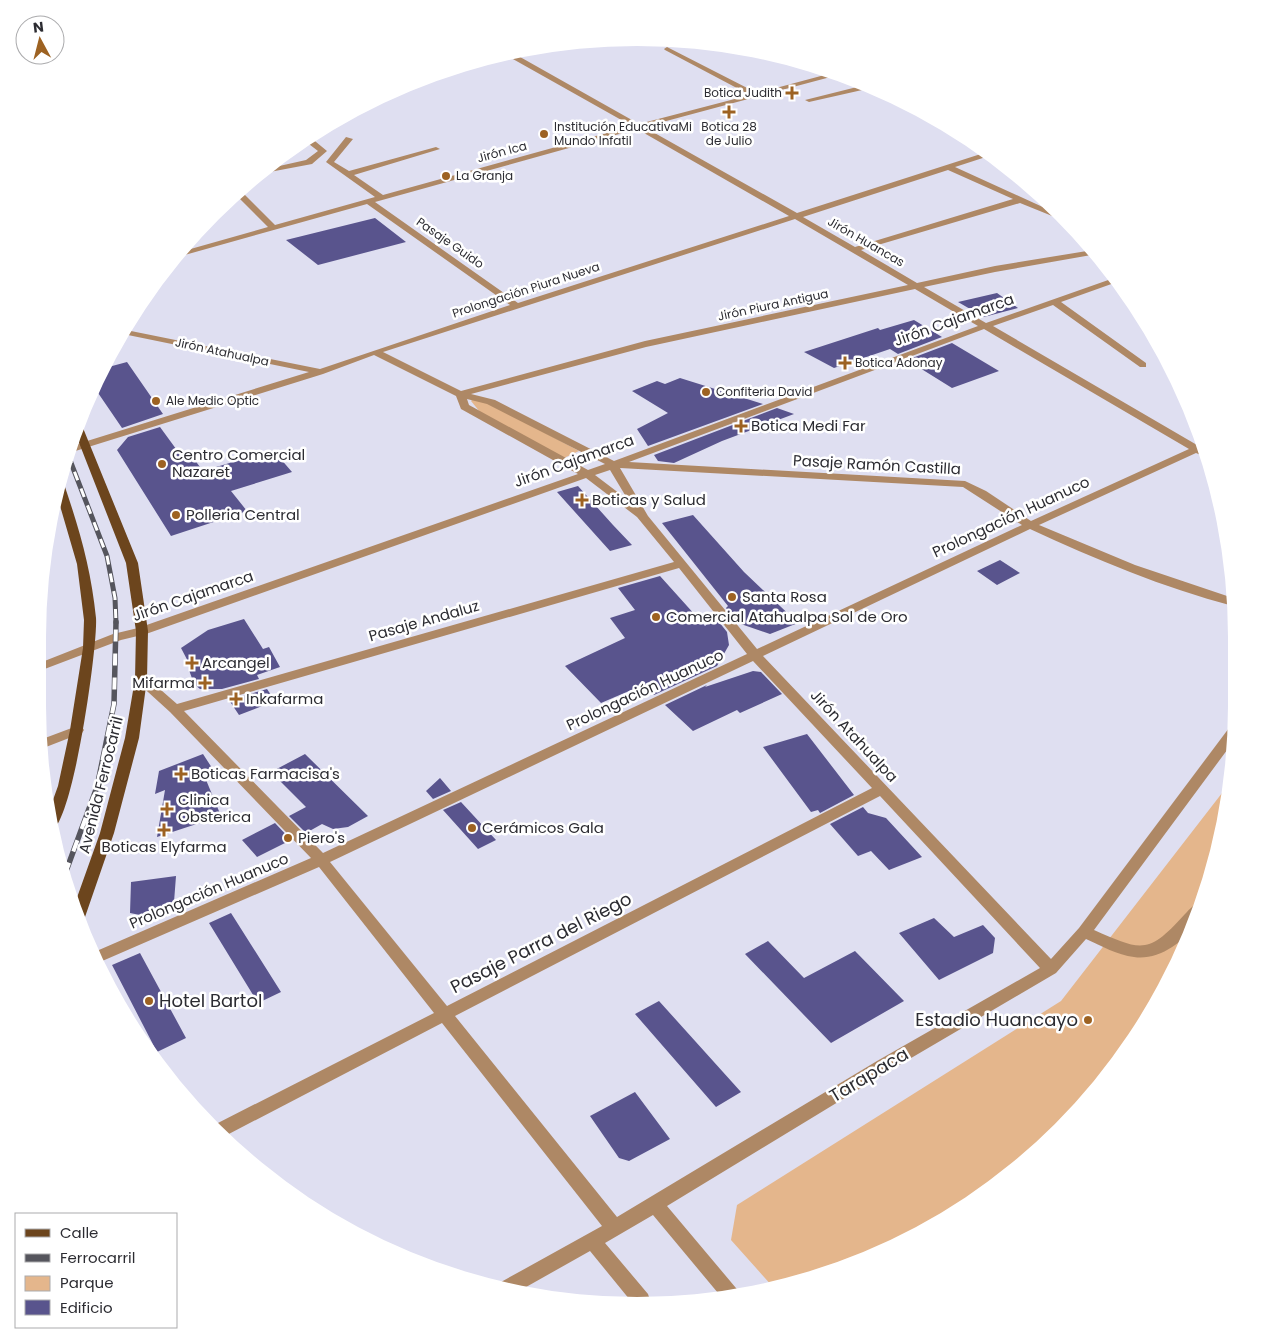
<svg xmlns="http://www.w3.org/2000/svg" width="1274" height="1343" font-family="Poppins,sans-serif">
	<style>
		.green { fill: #e4b68c }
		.building { fill: #59548d }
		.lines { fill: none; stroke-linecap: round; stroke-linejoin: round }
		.minor { fill: #ae8865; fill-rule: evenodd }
		.major { fill: #6c451d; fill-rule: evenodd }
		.rail-far1-casing { stroke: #55555d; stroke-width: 5 }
		.rail-casing { stroke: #55555d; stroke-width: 5.5 }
		.rail-far1 { stroke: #fff; stroke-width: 3; stroke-dasharray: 9; stroke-linecap: butt }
		.rail { stroke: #fff; stroke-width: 4; stroke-dasharray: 12; stroke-linecap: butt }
		.poi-dot { fill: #9d6222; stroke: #fff; stroke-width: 2 }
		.labels { text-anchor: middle; stroke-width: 5; stroke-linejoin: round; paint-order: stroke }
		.far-poi-label { font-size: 12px; fill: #2c2c32; stroke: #fff; text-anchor: start }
		.far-street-label { font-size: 12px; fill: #2c2c32; stroke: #fff }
		.street-label { font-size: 15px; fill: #2c2c32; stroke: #fff }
		.poi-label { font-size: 15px; fill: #2c2c32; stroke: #fff; text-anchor: start }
		.near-street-label { font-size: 18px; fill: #2c2c32; stroke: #fff }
		.near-poi-label { font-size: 18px; fill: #2c2c32; stroke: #fff; text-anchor: start }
	</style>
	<rect width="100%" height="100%" fill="#dfdff1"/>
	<!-- green -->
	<path class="green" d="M473 399 490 403 579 451 564 458 480 412 471 401Z
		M1229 784 1225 823 1191 936 1135 1039 1032 1157 937 1225 830 1274 773 1287 731 1240 737 1205 1061 1001Z"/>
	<!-- building -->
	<path class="building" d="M375 218 406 242 318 265 286 240Z
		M997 293 1018 308 984 317 958 302Z
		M914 320 942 337 898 354 890 349 834 368 804 352 878 328 880 330Z
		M952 343 999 371 952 388 907 360Z
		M127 362 163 414 122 428 94 387 101 369Z
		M680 378 763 404 648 446 637 429 668 413 632 391 657 381 665 384Z
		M777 408 794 414 722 441 674 463 658 461 654 455Z
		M160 427 179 453 188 451 203 471 273 450 292 472 231 491 247 511 171 536 117 450 128 437Z
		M578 486 613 525 632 545 610 551 557 492Z
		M693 515 744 572 798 623 770 634 738 623 726 608 728 606 662 523Z
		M1000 560 1020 573 997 585 977 571Z
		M660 576 705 626 715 617 727 632 729 645 717 666 654 695 643 685 601 703 565 666 625 638 610 618 635 610 618 588Z
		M244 619 263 649 269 647 280 667 257 675 259 679 222 689H200L194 684 189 670 192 669 181 648 208 630Z
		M753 671 761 672 782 694 740 713 737 710 693 731 665 705 707 685 705 687Z
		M267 689 275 701 239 715 229 700Z
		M807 734 854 795 820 813 818 810 811 812 763 747Z
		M203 754 214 771 204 775 221 816 157 837 165 790 155 794 159 771Z
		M305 754 368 816 348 827 333 829 322 824 306 833 289 816 306 807 271 772Z
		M440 778 451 791 433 799 426 791Z
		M461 802 496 840 478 849 443 810Z
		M863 807 868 813 886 818 922 857 889 870 871 851 858 856 830 824Z
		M275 823 291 840 257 857 242 840Z
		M176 876 174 902 145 916 130 913 131 882Z
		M231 913 281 992 258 1003 209 923Z
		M934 918 954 937 983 925 995 938 993 953 939 980 899 933Z
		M768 941 804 978 855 951 904 1001 831 1043 745 954Z
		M140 953 186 1038 157 1052 112 965Z
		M659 1001 741 1092 716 1107 635 1014Z
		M635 1092 670 1139 629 1161 619 1158 590 1116Z"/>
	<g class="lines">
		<!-- minor -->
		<path class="minor" d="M667 47 757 93 832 73 838 75 644 127 797 213 987 152 992 155 955 167 1058 214 1067 222 1020 203 861 250 917 283 995 266 1093 250 1097 254 995 272 924 287 986 323 1114 278 1117 282 1061 302 1146 363V367H1140L1053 305 993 326 1197 445 1204 442 1208 458 1196 453 1039 525 1135 565 1233 598V606C1164 588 1095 559 1030 529L763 656 1051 959 1079 928 1229 728 1234 727 1233 742 1094 930C1142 951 1148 955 1185 914 1190 909 1193 904 1200 904 1199 910 1197 917 1195 923 1185 943 1156 961 1134 957 1117 955 1102 946 1086 939L1056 973 889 1071 667 1206 741 1294 723 1299 653 1215 605 1243 648 1294 650 1300H630L590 1251 519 1291 499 1286 501 1282 602 1226 442 1023 225 1136 214 1125 434 1013 319 867 100 962 98 963 92 953 311 858 170 712 137 682 135 679 137 676H145L177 704 674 562 637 517 586 478 146 634 121 640 42 670V662L113 634 138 628 578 474 461 409 456 396 374 355 323 374 69 453 71 446 309 372 123 334 126 330 320 369 510 305 367 204 174 258 180 252 268 227 235 194 239 189 275 225 375 197 326 162 346 137 353 139 334 162 349 171 436 147 440 149 354 175 383 195 632 126 506 55 513 53 639 124 750 95 665 50 664 49ZM637 129 789 216 518 303 375 202ZM948 170 1013 199 855 247 803 217ZM795 219 908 285 645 341 461 391 383 352ZM915 289 978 326 614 461 495 400 471 394 646 347ZM984 329 1189 449 1031 521 986 491 965 481 629 462ZM467 399 487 404 605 464 588 470 469 405ZM620 468 963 487 1022 525 757 649 648 516ZM610 470 628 500 595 475ZM679 568 747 654 323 853 184 711ZM753 661 872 788 447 1006 330 862ZM880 796 1040 968 877 1061 617 1217 455 1016Z
			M865 85 871 88 809 102 805 100Z
			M887 94 911 105H905L888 96Z
			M310 137 327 151 312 164 259 174 266 169 306 160 318 151 305 141Z
			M77 726 82 727 84 730 82 733 46 747 45 738Z"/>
		<!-- major -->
		<path class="major" d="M79 425 83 428 138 563 148 631 147 679 139 738 114 833 85 917 83 921 79 922 74 906 100 833 125 738 135 679 136 631 126 563 76 435Z
			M59 478 63 481C79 528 91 568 96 618 98 645 73 824 51 831L49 811 58 786 70 730 83 648 84 620 77 564 56 492Z"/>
		<!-- rail-far1 casing -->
		<g class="rail-far1-casing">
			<path id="rail-far1" d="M68 455 107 556 115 598 116 623"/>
		</g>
		<!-- rail casing -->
		<g class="rail-casing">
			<path id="rail" d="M65 874 97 787 114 704 116 622"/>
		</g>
		<!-- rail-far1 -->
		<use href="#rail-far1" class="rail-far1"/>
		<!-- rail -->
		<use href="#rail" class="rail"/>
	</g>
	<!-- markers -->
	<g class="poi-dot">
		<path d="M789.5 85.5h5v5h5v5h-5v5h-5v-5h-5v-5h5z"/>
		<path d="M726.5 104.5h5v5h5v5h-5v5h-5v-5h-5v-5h5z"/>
		<circle cx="544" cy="134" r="5"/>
		<circle cx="446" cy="176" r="5"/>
		<path d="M842.5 355.5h5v5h5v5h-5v5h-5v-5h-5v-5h5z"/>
		<circle cx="706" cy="392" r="5"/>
		<circle cx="156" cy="401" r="5"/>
		<path d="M738.5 418.5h5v5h5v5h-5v5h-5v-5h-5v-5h5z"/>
		<circle cx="162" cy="464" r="5"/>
		<path d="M579.5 492.5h5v5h5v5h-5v5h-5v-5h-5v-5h5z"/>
		<circle cx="176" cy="515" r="5"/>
		<circle cx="732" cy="597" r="5"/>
		<circle cx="656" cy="617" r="5"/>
		<path d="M189.5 655.5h5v5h5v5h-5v5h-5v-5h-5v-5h5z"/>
		<path d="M202.5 675.5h5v5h5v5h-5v5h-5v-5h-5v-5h5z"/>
		<path d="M233.5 691.5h5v5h5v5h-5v5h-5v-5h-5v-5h5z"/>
		<path d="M178.5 766.5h5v5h5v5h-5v5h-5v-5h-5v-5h5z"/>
		<path d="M164.5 801.5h5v5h5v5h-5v5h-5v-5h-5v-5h5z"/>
		<circle cx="472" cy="828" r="5"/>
		<path d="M161.5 822.5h5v5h5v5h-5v5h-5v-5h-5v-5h5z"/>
		<circle cx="288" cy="838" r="5"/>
		<circle cx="149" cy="1001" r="5"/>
		<circle cx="1088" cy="1020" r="5"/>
	</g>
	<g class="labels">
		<!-- far-poi labels -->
		<g class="far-poi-label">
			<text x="782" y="97" text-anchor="end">Botica Judith</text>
			<text x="554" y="131">Institución EducativaMi<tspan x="554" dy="14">Mundo Infatil</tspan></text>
			<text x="729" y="131" text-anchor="middle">Botica 28<tspan x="729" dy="14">de Julio</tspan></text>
			<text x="456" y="180">La Granja</text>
			<text x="855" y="367">Botica Adonay</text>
			<text x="716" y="396">Confiteria David</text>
			<text x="166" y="405">Ale Medic Optic</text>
		</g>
		<!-- far-street labels -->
		<g class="far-street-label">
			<text transform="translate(502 152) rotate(-15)" y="4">Jirón Ica</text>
			<text transform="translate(866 242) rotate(30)" y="4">Jirón Huancas</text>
			<text transform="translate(450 243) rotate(35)" y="4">Pasaje Guido</text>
			<text transform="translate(526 290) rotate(-18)" y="4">Prolongación Piura Nueva</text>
			<text transform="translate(773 305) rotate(-12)" y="4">Jirón Piura Antigua</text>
			<text transform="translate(222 352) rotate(12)" y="4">Jirón Atahualpa</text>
		</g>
		<!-- street labels -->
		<g class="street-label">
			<text transform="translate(954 320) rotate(-20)" y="5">Jirón Cajamarca</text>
			<text transform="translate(574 461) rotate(-20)" y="5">Jirón Cajamarca</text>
			<text transform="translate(877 465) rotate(3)" y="5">Pasaje Ramón Castilla</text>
			<text transform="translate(1011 517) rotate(-25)" y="5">Prolongación Huanuco</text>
			<text transform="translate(193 596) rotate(-19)" y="5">Jirón Cajamarca</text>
			<text transform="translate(424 621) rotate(-16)" y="5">Pasaje Andaluz</text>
			<text transform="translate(645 690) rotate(-25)" y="5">Prolongación Huanuco</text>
			<text transform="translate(854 736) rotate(47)" y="5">Jirón Atahualpa</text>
			<text transform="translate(101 785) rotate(-76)" y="5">Avenida Ferrocarril</text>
			<text transform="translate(209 891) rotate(-23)" y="5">Prolongación Huanuco</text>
		</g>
		<!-- poi labels -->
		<g class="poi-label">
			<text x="751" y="431">Botica Medi Far</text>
			<text x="172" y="460">Centro Comercial<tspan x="172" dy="17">Nazaret</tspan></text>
			<text x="592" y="505">Boticas y Salud</text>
			<text x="186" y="520">Polleria Central</text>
			<text x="742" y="602">Santa Rosa</text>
			<text x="666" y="622">Comercial Atahualpa Sol de Oro</text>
			<text x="202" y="668">Arcangel</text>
			<text x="195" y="688" text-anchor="end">Mifarma</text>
			<text x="246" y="704">Inkafarma</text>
			<text x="191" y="779">Boticas Farmacisa's</text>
			<text x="178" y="805">Clinica<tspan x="178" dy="17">Obsterica</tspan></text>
			<text x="482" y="833">Cerámicos Gala</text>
			<text x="298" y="843">Piero's</text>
			<text x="164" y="852" text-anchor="middle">Boticas Elyfarma</text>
		</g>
		<!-- near-street labels -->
		<g class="near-street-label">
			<text transform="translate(541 943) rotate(-27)" y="6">Pasaje Parra del Riego</text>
			<text transform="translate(869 1075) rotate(-31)" y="6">Tarapaca</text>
		</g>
		<!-- near-poi labels -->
		<g class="near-poi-label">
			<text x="159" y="1007">Hotel Bartol</text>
			<text x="1078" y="1026" text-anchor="end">Estadio Huancayo</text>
		</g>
	</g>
	<!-- crop -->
	<path d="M0 0H1274V1343H0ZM637 46H637A591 591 0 0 1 1228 637V706A591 591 0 0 1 637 1297H637A591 591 0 0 1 46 706V637A591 591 0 0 1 637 46Z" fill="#fff" fill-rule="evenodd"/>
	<!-- legend -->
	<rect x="15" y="1213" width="162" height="115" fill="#ffffff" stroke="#ababad"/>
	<rect x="25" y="1229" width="25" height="8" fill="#6c451d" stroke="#ababad"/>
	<text x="60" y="1238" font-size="15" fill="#2c2c32">Calle</text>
	<rect x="25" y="1254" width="25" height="8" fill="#55555d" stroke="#ababad"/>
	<text x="60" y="1263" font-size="15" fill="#2c2c32">Ferrocarril</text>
	<rect x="25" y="1276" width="25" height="15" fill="#e4b68c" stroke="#ababad"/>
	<text x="60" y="1288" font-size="15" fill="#2c2c32">Parque</text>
	<rect x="25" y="1300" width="25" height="15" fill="#59548d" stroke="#ababad"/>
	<text x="60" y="1313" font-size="15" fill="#2c2c32">Edificio</text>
	<!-- north arrow -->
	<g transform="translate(40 40) rotate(353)"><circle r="24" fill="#ffffff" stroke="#ababad"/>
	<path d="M0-4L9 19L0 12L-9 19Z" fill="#9d6222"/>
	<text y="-8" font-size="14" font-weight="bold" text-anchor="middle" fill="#2c2c32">N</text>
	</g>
</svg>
